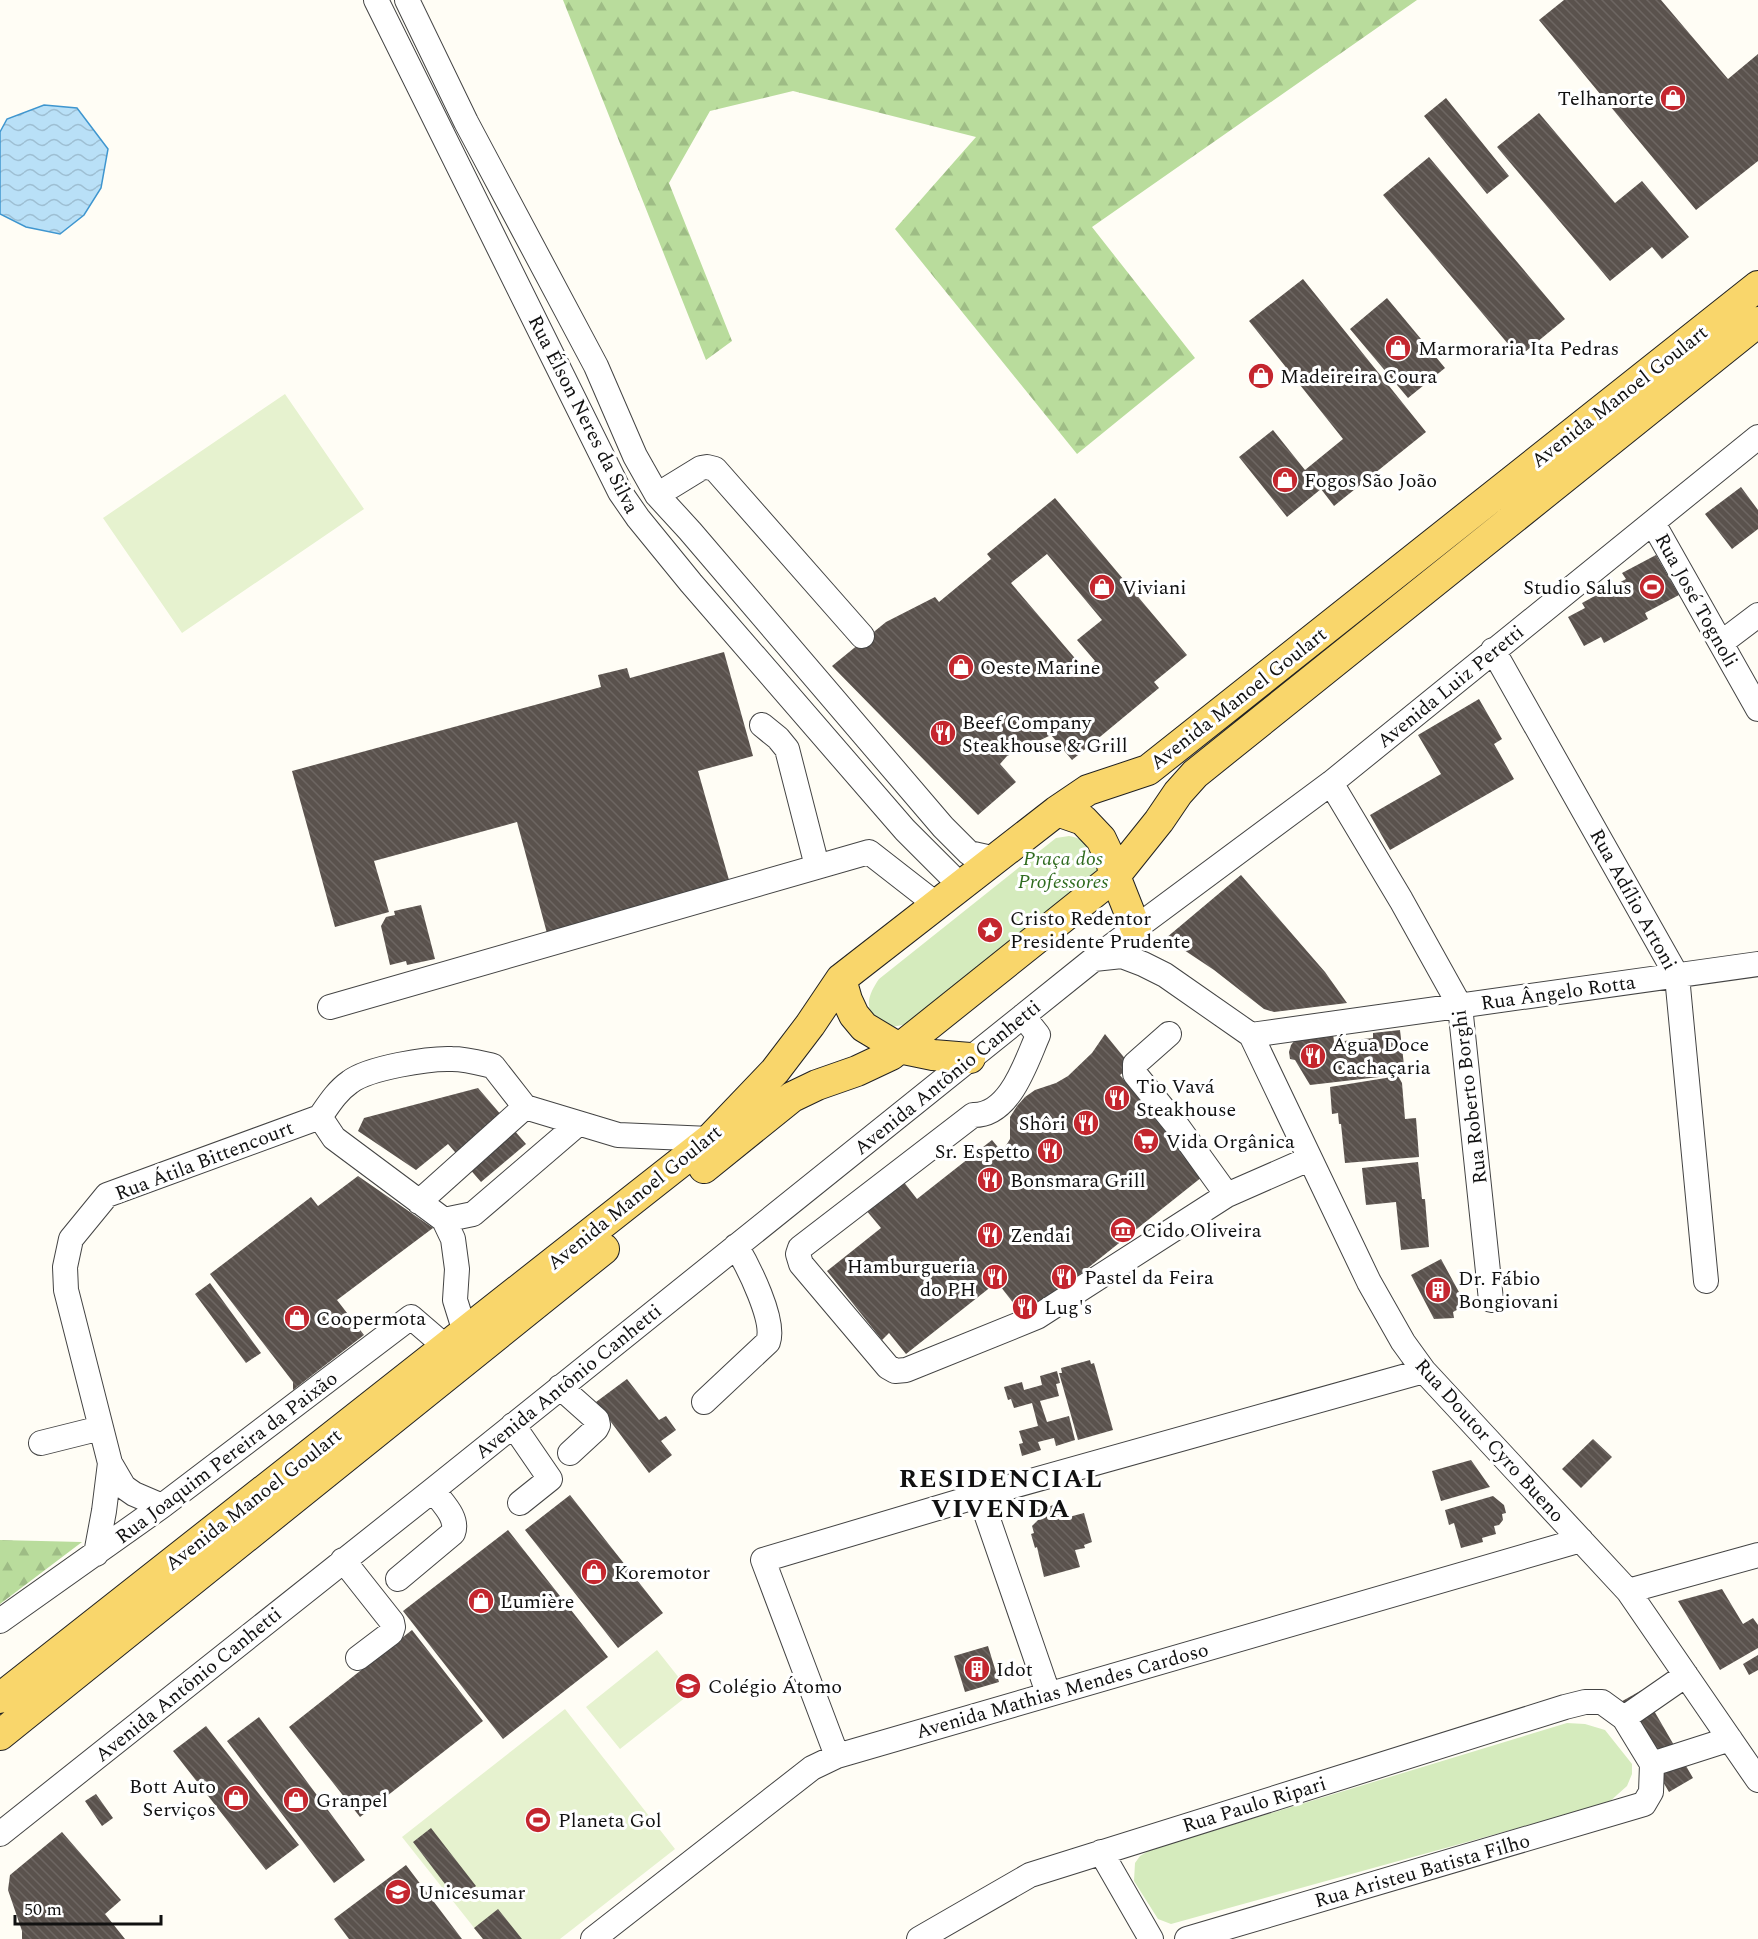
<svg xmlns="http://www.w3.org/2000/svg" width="1758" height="1939" font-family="Spectral,serif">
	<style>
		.grass { fill: #d5ebbd }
		.forest { fill: url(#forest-firs) }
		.pitch { fill: #e6f2cf }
		.water { fill: url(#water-waves); stroke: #3f96cf; stroke-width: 1.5 }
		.building { fill: url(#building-back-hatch); fill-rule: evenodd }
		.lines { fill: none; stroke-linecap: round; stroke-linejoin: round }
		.minor-casing { stroke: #444; stroke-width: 26 }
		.major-casing { stroke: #222; stroke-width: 32 }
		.minor { stroke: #fff; stroke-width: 24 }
		.major { stroke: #f9d66b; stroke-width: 30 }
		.labels { text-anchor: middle; stroke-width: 6; stroke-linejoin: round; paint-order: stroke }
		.poi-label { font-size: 20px; fill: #111; stroke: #fff; text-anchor: start }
		.street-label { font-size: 20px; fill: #111; stroke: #fff }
		.park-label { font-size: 20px; font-style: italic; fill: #2f6b1f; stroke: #fff }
		.district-label { font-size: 26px; font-weight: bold; letter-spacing: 1.5px; fill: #111; stroke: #fff }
	</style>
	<defs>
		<pattern id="forest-firs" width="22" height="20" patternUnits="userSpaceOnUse" patternTransform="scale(1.5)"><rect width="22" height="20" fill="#b9dc9c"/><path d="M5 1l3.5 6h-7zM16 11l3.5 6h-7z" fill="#9ebc85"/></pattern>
		<pattern id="water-waves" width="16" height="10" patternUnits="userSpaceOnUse" patternTransform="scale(1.5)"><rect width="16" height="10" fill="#b9e0f7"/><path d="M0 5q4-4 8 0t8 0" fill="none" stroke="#9ebfd3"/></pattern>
		<pattern id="building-back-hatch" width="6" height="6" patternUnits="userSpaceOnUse" patternTransform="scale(1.5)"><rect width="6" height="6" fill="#5a524d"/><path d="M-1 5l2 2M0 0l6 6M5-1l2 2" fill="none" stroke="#6d6662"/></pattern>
	</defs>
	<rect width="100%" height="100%" fill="#fffdf5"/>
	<!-- grass -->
	<path class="grass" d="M1069 836C1090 840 1097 850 1097 871L912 1023 892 1027C886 1024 878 1021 874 1016 863 1005 872 989 879 979L1056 838Z
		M1567 1723 1585 1724 1605 1730 1632 1764V1774L1627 1786 1608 1803 1171 1924 1158 1919 1134 1881 1135 1863 1140 1856 1150 1850Z"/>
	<!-- forest -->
	<path class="forest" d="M563 0H1417L1092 227 1195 358 1077 454 895 229 976 137 793 91 710 111 669 183 732 341 706 360Z
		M0 1540 82 1542 0 1604Z"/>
	<!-- pitch -->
	<path class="pitch" d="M285 394 364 509 182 633 103 518Z
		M657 1650 691 1693 620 1749 586 1707Z
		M565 1709 675 1849 560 1939H483L402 1837Z"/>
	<!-- water -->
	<path class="water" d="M44 105 77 108 108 149 101 188 84 215 60 234 26 227 0 214V132L7 119Z"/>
	<!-- building -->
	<path class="building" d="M1564 0H1661L1728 79 1758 54V161L1696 210 1539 20Z
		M1446 98 1509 176 1487 194 1424 116Z
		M1539 113 1615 203 1642 181 1689 237 1662 259 1652 247 1610 281 1497 147Z
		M1429 157 1565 319 1519 357 1383 195Z
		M1303 279 1426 432 1334 506 1321 489 1287 517 1239 457 1273 430 1305 470 1343 439 1249 321Z
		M1387 298 1445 368 1408 398 1350 329Z
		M1741 487 1758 510V529L1732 549 1705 514Z
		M1055 498 1187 655 1154 682 1159 688 1072 760 1051 735 1007 756 1000 764 1016 782 978 815 832 666 886 622 935 597 939 602 991 559 987 554ZM1047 554 1102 620 1077 640 1095 661 1085 670 1011 583Z
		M1656 555 1679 595 1645 613 1648 619 1604 643 1601 637 1584 646 1568 617 1585 608 1582 603 1626 579 1622 573Z
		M724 652 753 756 698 771 731 887 548 937 517 822 374 861 389 912 335 927 292 771 601 687 598 675 627 668 630 678Z
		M1479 699 1502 739 1494 744 1514 779 1390 850 1370 815 1441 774 1418 735Z
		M1241 875 1325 972 1347 1003 1274 1012 1264 1009 1214 970 1166 938Z
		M421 905 435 959 407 965 406 961 390 965 381 926 386 917 395 915 394 911Z
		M1400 1030 1405 1074 1310 1085 1295 1060 1290 1059 1289 1052 1291 1045 1296 1039 1333 1033 1334 1042 1373 1038V1033Z
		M1105 1034 1131 1066 1120 1075 1202 1177 1025 1318 997 1282 906 1354 889 1333 882 1340 827 1271 881 1228 866 1210 903 1181 917 1199 992 1140 1002 1152 1010 1139V1117L1017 1106 1025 1097 1035 1090 1056 1083 1068 1076 1092 1053Z
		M1398 1076 1402 1083 1405 1119 1416 1118 1419 1157 1345 1163 1341 1124H1339L1338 1113 1332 1114 1330 1087Z
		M478 1088 526 1144 481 1182 448 1144 416 1170 358 1131 364 1118Z
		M1418 1162 1422 1199H1425L1429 1247 1401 1250 1396 1202 1366 1205 1362 1168Z
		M358 1176 433 1228 337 1300 364 1335 293 1390V1382L210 1274 311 1197 318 1206Z
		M1441 1259 1466 1305 1453 1312 1454 1318 1434 1319 1411 1275Z
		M210 1283 261 1353 246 1363 195 1294Z
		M1090 1360 1091 1364 1094 1363 1113 1430 1078 1440 1059 1373H1062L1061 1368Z
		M1057 1371 1060 1383 1056 1384 1059 1396 1040 1401 1047 1422 1069 1416 1075 1440 1056 1446 1054 1438 1038 1442 1041 1450 1022 1456 1019 1444 1023 1443 1019 1431 1038 1426 1032 1403 1014 1408 1011 1399 1008 1400 1004 1387 1022 1382 1024 1390 1042 1385 1040 1376Z
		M627 1379 659 1420 666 1416 676 1430 661 1441 672 1455 649 1473 596 1402Z
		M1593 1439 1612 1457 1581 1488 1562 1469Z
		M1471 1460 1490 1487 1441 1501 1432 1471Z
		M570 1495 663 1613 618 1648 525 1530Z
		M1493 1496 1504 1505 1506 1513 1502 1514 1503 1520 1499 1525 1494 1526 1496 1534 1482 1538 1483 1542 1461 1548 1454 1523 1449 1525 1445 1510Z
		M1061 1503 1065 1518 1084 1513 1092 1542 1084 1545 1085 1548 1075 1550 1080 1567 1044 1577 1037 1547 1035 1548 1031 1534 1034 1533 1032 1526 1039 1519 1036 1510Z
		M508 1530 608 1657 503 1739 403 1611Z
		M1722 1589 1743 1624 1753 1618 1758 1625V1648L1720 1670 1678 1601Z
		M412 1630 483 1721 360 1817 289 1727Z
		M988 1646 999 1682 965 1692 954 1656Z
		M1758 1655V1670L1749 1675 1743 1664Z
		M1642 1690 1693 1778 1669 1792 1617 1704Z
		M259 1717 365 1860 334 1883 227 1741Z
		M206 1726 299 1845 266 1870 173 1751Z
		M96 1794 113 1818 102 1826 85 1801Z
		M431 1828 476 1886 458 1901 413 1842Z
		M62 1832 121 1900 105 1914 125 1939H22V1931L8 1890 10 1875Z
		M406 1865 462 1939H349L334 1919Z
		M498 1909 522 1939H483L474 1928Z"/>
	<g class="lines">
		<!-- minor casing -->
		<g class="minor-casing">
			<path id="minor" d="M376 0 620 492 638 518 691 583 905 830 961 886
				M407 0 466 122 596 366 635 456 657 495 690 531 943 827 969 853 996 859
				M657 495 701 468 707 467 715 469 862 636
				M1653 523 1758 709
				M1721 643 1758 615
				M1493 650 1677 976 1706 1281
				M762 725 778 738 787 749 817 866
				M1331 783 1401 900 1460 1006 1491 1300
				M1094 959 1122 956 1143 964 1165 975 1251 1035 1369 1282 1403 1342 1424 1371 1628 1591 1758 1780
				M330 1007 869 852 937 905
				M1023 1016 1038 1035C1026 1062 1010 1116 973 1115L800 1248 798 1254 801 1264 888 1367 895 1371 906 1370 1037 1317 1227 1195 1309 1159
				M1169 1034 1135 1064V1074L1178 1127 1227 1195
				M1251 1035 1758 964
				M320 1117C329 1104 337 1091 350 1082 368 1068 429 1058 452 1059 466 1059 480 1063 493 1066L525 1107 618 1135 710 1139
				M320 1117 334 1138 444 1220 453 1239 457 1269 455 1300 465 1332
				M419 1202 525 1107
				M444 1220 473 1214 578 1124
				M560 1387 597 1420 598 1425 596 1429 570 1453
				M704 1402 768 1342C776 1321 748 1266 736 1246
				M513 1425 550 1479 520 1503
				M41 1443 101 1428
				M110 1463 66 1290 65 1267 71 1239 107 1195 320 1117
				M980 1496 1048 1693
				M96 1554 104 1511 110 1463 124 1487 134 1494 162 1506
				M343 1560 392 1622 393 1627 391 1633 358 1658
				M398 1579 453 1533C459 1517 441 1502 433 1490
				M1628 1591 1758 1555
				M0 1621 162 1506 411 1317 447 1348
				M1624 1718 1686 1675
				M837 1756 763 1560 988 1493 1424 1371
				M1652 1764 1730 1739
				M0 1834 433 1490 1094 959 1331 783 1758 437
				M1101 1852 1151 1939
				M593 1939 812 1768 837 1756 1581 1540
				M919 1939 1030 1875 1565 1707 1585 1702H1602L1624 1718 1652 1764 1651 1792 1644 1804 1187 1939"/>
		</g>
		<!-- major casing -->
		<g class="major-casing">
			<path id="major" d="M1057 811 1083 820 1101 839 1110 858 1115 876 1136 929
				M841 979 847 1000 854 1015 864 1027 899 1048 933 1055 970 1058
				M704 1168 792 1097 817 1085 857 1071 891 1055 1115 876 1159 821 1178 793 1195 774 1758 322
				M0 1698 710 1139 775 1071 810 1025 841 979 1057 811 1088 790 1148 770 1758 286
				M0 1735 604 1249"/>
		</g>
		<!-- minor -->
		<use href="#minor" class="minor"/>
		<!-- major -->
		<use href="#major" class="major"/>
	</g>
	<!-- icons -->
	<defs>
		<g id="shop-disc" transform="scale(1.35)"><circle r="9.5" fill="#c4262e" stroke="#fff"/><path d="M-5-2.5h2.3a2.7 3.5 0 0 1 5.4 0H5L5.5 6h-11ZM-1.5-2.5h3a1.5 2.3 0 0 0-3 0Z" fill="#fff"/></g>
		<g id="stadium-disc" transform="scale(1.35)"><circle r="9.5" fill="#c4262e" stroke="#fff"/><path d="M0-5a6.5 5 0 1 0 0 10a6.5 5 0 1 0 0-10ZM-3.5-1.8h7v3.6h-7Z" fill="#fff"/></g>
		<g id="restaurant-disc" transform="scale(1.35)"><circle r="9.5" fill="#c4262e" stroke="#fff"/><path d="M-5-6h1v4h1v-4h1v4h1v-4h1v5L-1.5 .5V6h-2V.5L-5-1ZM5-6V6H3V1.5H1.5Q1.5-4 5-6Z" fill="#fff"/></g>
		<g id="sight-disc" transform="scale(1.35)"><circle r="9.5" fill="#c4262e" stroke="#fff"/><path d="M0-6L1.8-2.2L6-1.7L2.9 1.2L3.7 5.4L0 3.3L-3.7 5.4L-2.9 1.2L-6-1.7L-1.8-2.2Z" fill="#fff"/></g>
		<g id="supermarket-disc" transform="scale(1.35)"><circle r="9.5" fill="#c4262e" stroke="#fff"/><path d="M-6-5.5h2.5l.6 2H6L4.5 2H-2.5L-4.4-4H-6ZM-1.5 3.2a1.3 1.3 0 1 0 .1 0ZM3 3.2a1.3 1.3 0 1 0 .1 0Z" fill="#fff"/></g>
		<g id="museum-disc" transform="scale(1.35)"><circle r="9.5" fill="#c4262e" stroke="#fff"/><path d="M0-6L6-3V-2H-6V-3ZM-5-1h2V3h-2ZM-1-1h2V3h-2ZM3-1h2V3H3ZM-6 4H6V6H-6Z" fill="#fff"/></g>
		<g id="building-disc" transform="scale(1.35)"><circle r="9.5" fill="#c4262e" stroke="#fff"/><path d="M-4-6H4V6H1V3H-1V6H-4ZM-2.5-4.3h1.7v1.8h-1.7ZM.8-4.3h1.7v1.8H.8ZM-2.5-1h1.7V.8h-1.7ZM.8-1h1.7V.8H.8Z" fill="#fff"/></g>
		<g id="school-disc" transform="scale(1.35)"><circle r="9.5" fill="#c4262e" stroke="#fff"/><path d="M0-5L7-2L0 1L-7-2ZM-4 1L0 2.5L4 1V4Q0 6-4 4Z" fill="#fff"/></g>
	</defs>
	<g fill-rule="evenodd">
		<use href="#shop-disc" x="1673" y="98"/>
		<use href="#shop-disc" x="1398" y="348"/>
		<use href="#shop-disc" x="1261" y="376"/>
		<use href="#shop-disc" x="1285" y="480"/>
		<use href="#shop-disc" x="1102" y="587"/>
		<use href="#stadium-disc" x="1652" y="587"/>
		<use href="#shop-disc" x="961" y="667"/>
		<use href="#restaurant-disc" x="943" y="733"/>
		<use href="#sight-disc" x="990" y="930"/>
		<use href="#restaurant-disc" x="1313" y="1056"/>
		<use href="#restaurant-disc" x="1117" y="1098"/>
		<use href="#restaurant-disc" x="1086" y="1123"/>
		<use href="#supermarket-disc" x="1146" y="1141"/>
		<use href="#restaurant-disc" x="1050" y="1151"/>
		<use href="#restaurant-disc" x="990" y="1180"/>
		<use href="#museum-disc" x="1123" y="1230"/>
		<use href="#restaurant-disc" x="990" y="1235"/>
		<use href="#restaurant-disc" x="995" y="1277"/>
		<use href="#restaurant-disc" x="1064" y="1277"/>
		<use href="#building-disc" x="1438" y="1290"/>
		<use href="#restaurant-disc" x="1025" y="1307"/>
		<use href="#shop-disc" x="297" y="1318"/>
		<use href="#shop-disc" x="594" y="1572"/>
		<use href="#shop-disc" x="481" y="1601"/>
		<use href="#building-disc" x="977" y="1669"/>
		<use href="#school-disc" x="688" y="1686"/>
		<use href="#shop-disc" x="236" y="1798"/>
		<use href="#shop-disc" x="296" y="1800"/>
		<use href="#stadium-disc" x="538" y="1820"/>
		<use href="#school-disc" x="398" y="1892"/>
	</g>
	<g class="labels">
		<!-- poi labels -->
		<g class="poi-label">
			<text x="1654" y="105" text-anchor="end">Telhanorte</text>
			<text x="1418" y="355">Marmoraria Ita Pedras</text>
			<text x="1280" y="383">Madeireira Coura</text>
			<text x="1304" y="487">Fogos São João</text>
			<text x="1122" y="594">Viviani</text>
			<text x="1632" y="594" text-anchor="end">Studio Salus</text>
			<text x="980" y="674">Oeste Marine</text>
			<text x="962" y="729">Beef Company<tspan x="962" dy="23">Steakhouse &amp; Grill</tspan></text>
			<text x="1010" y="925">Cristo Redentor<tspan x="1010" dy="23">Presidente Prudente</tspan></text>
			<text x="1332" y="1051">Água Doce<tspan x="1332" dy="23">Cachaçaria</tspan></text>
			<text x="1136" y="1093">Tio Vavá<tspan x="1136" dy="23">Steakhouse</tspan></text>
			<text x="1066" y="1130" text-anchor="end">Shôri</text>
			<text x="1166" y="1148">Vida Orgânica</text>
			<text x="1030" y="1158" text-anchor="end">Sr. Espetto</text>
			<text x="1010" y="1187">Bonsmara Grill</text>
			<text x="1142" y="1237">Cido Oliveira</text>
			<text x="1010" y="1242">Zendai</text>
			<text x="976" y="1273" text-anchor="end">Hamburgueria<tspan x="976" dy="23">do PH</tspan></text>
			<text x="1084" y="1284">Pastel da Feira</text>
			<text x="1458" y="1285">Dr. Fábio<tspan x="1458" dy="23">Bongiovani</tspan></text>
			<text x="1044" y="1314">Lug's</text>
			<text x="316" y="1325">Coopermota</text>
			<text x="614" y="1579">Koremotor</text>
			<text x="500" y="1608">Lumière</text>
			<text x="996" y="1676">Idot</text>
			<text x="708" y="1693">Colégio Átomo</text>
			<text x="216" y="1793" text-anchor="end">Bott Auto<tspan x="216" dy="23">Serviços</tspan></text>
			<text x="316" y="1807">Granpel</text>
			<text x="558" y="1827">Planeta Gol</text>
			<text x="418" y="1899">Unicesumar</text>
		</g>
		<!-- street labels -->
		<g class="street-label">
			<text transform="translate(1619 396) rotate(-38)" y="7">Avenida Manoel Goulart</text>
			<text transform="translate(584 414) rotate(63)" y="7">Rua Élson Neres da Silva</text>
			<text transform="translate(1697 600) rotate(61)" y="7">Rua José Tognoli</text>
			<text transform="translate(1450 686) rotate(-39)" y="7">Avenida Luiz Peretti</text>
			<text transform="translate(1238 698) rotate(-38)" y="7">Avenida Manoel Goulart</text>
			<text transform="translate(1634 899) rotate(61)" y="7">Rua Adílio Artoni</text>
			<text transform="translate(1558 992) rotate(-8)" y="7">Rua Ângelo Rotta</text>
			<text transform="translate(947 1077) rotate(-39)" y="7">Avenida Antônio Canhetti</text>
			<text transform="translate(1469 1097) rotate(-97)" y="7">Rua Roberto Borghi</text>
			<text transform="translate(204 1160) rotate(-21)" y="7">Rua Átila Bittencourt</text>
			<text transform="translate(634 1197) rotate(-39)" y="7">Avenida Manoel Goulart</text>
			<text transform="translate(568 1381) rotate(-39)" y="7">Avenida Antônio Canhetti</text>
			<text transform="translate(1490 1440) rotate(48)" y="7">Rua Doutor Cyro Bueno</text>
			<text transform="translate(226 1457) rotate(-37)" y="7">Rua Joaquim Pereira da Paixão</text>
			<text transform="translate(253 1499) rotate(-38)" y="7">Avenida Manoel Goulart</text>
			<text transform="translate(188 1684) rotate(-39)" y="7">Avenida Antônio Canhetti</text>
			<text transform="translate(1062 1690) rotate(-16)" y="7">Avenida Mathias Mendes Cardoso</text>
			<text transform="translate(1254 1804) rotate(-17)" y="7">Rua Paulo Ripari</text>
			<text transform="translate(1422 1870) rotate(-16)" y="7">Rua Aristeu Batista Filho</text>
		</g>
		<!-- park labels -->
		<g class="park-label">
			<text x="1063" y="865">Praça dos<tspan x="1063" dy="23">Professores</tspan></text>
		</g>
		<!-- district labels -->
		<g class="district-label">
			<text x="1001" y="1487">RESIDENCIAL<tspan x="1001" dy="30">VIVENDA</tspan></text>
		</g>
	</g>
	<!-- scale -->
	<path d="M15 1915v9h146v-9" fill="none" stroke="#111111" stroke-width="3"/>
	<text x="24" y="1915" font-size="18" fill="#111111" stroke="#ffffff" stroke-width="4.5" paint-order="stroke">50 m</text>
</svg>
